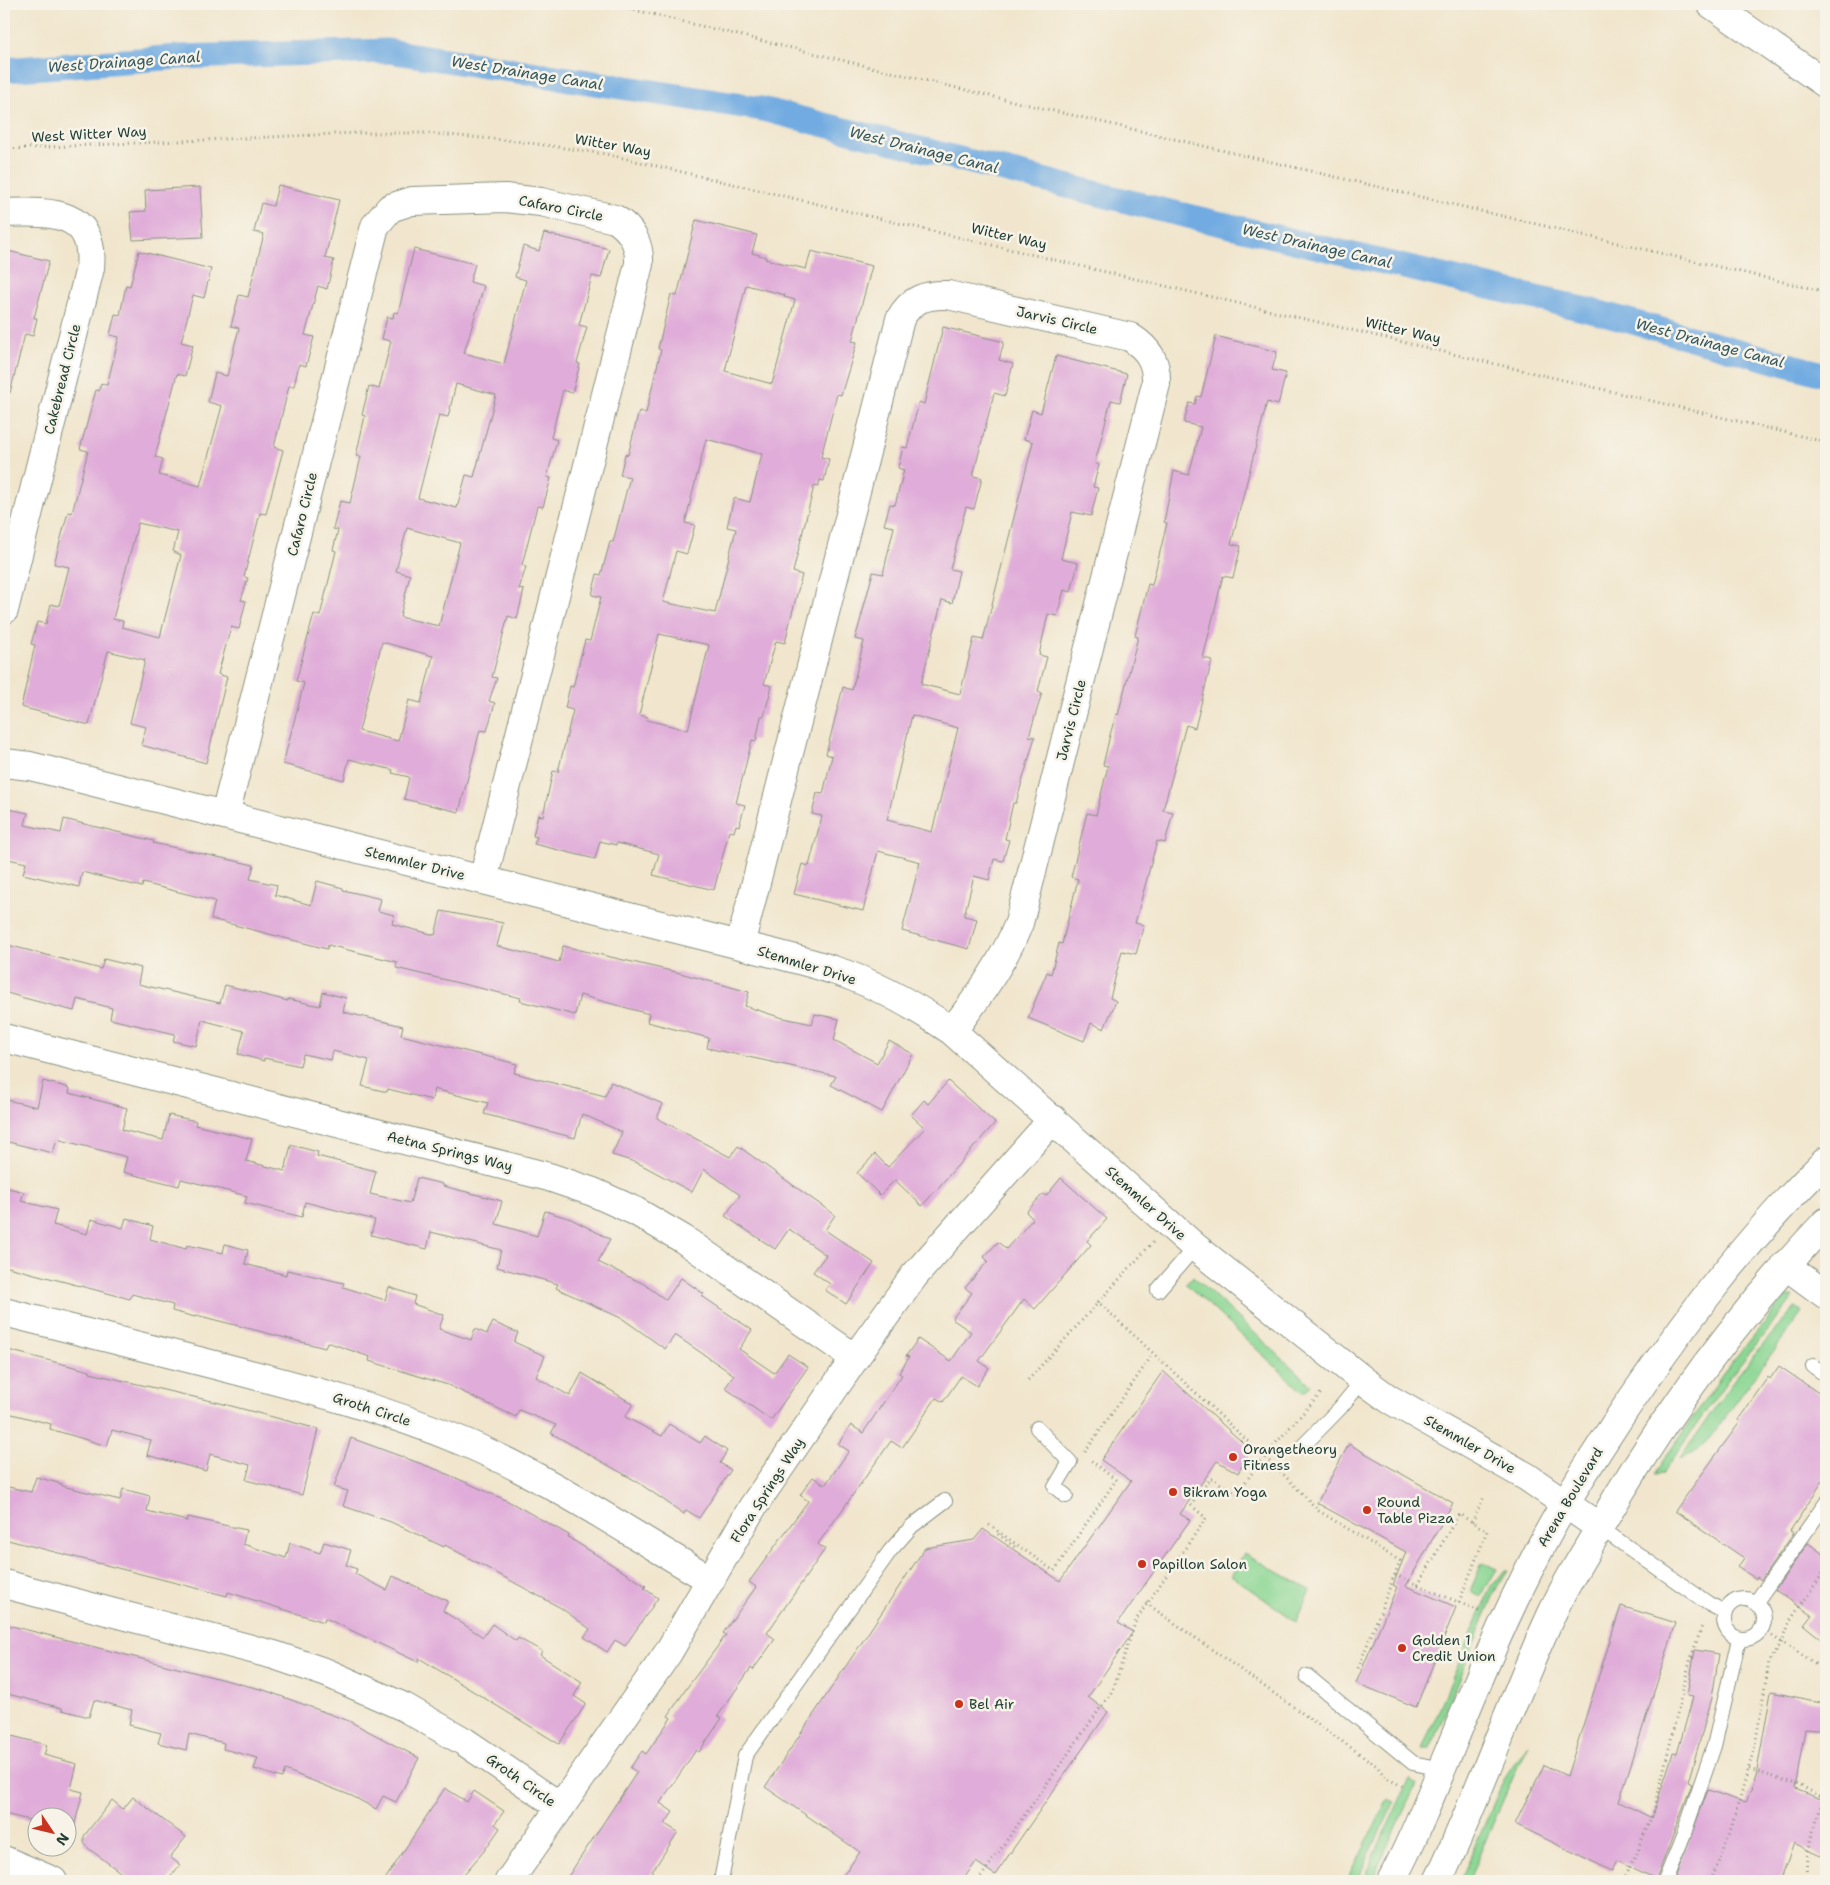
<svg xmlns="http://www.w3.org/2000/svg" width="1830" height="1885" font-family="'Shantell Sans',sans-serif">
	<style>
		.grass { fill: #8cd794; stroke: #568a64 }
		.lines { fill: none; stroke-linecap: round; stroke-linejoin: round }
		.canal { stroke: #71abe1; stroke-width: 25 }
		.building { fill: #e0acd9; fill-rule: evenodd }
		.service-casing { stroke: #889280; stroke-width: 16 }
		.minor-casing { stroke: #889280; stroke-width: 30 }
		.secondary-casing { stroke: #889280; stroke-width: 30 }
		.path { stroke: #889280; stroke-width: 3; stroke-dasharray: 1 4; stroke-linecap: butt }
		.service { stroke: #fff; stroke-width: 14 }
		.minor { stroke: #fff; stroke-width: 28 }
		.secondary { stroke: #fff; stroke-width: 28 }
		.poi-dot { fill: #c8321e; stroke: #f7f3e8; stroke-width: 2 }
		.labels { text-anchor: middle; stroke-width: 5; stroke-linejoin: round; paint-order: stroke }
		.street-label { font-size: 14px; fill: #1f3d34; stroke: #f7f3e8 }
		.poi-label { font-size: 14px; fill: #1f3d34; stroke: #f7f3e8; text-anchor: start }
		.water-label { font-size: 15px; font-style: italic; fill: #34585f; stroke: #f7f3e8 }
	</style>
	<rect width="100%" height="100%" fill="#f7f3e8"/>
	<filter id="ink" filterUnits="userSpaceOnUse"><feTurbulence type="fractalNoise" baseFrequency=".02" numOctaves="2"/><feDisplacementMap in="SourceGraphic" scale="10" xChannelSelector="R" yChannelSelector="G"/><feConvolveMatrix kernelMatrix="1 2 1 2 8 2 1 2 1" color-interpolation-filters="sRGB"/></filter>
	<filter id="wash" filterUnits="userSpaceOnUse"><feTurbulence type="fractalNoise" baseFrequency=".0096" numOctaves="4" result="noise"/><feDisplacementMap in="SourceGraphic" scale="20" xChannelSelector="R" yChannelSelector="G"/><feGaussianBlur stdDeviation="1.12" result="paint"/><feColorMatrix in="noise" values="0 0 0 0 0 0 0 0 0 0 0 0 0 0 0 0 0 1.4 0 .05"/><feComposite in="paint" operator="in"/></filter>
	<g filter="url(#wash)">
		<rect width="100%" height="100%" fill="#f1e6cd"/>
		<!-- grass -->
		<path class="grass" d="M1193 1276 1311 1385 1304 1393 1186 1284Z
			M1785 1297H1794L1727 1381 1663 1473 1654 1474 1723 1374Z
			M1795 1307 1802 1312 1707 1442 1694 1453 1680 1459 1735 1378Z
			M1244 1553 1310 1590 1297 1622 1231 1576Z
			M1482 1563 1497 1569 1481 1596 1470 1591Z
			M1505 1570H1508L1497 1587 1430 1749H1422L1492 1586Z
			M1528 1743 1468 1881H1460L1505 1777Z
			M1410 1778 1416 1785 1371 1881H1362Z
			M1388 1798 1395 1801 1360 1874 1357 1881H1347Z"/>
		<g class="lines">
			<!-- canal -->
			<path class="canal" d="M4 70 178 57 388 51 762 109 1158 209 1596 312 1826 375"/>
		</g>
		<g id="blocks">
			<!-- building -->
			<path class="building" d="M278 185 339 200 325 258 334 260 327 289 318 286 305 335 314 337 306 366 299 364 294 386H289L274 447 283 450 266 514 260 513 244 577 248 578 241 600 246 601 239 629 231 627 218 674 227 677 206 763 141 745 146 727 130 723 145 660 108 651 89 725 21 707 35 645 31 644 37 622 46 624 51 604 59 606 69 567 54 564 68 512 72 513 88 451 80 449 96 390 99 391 101 383 107 385 119 337 110 335 115 314 120 315 126 285 130 286 139 251 211 269 204 298 193 295 181 342 193 345 185 376 177 374 155 457 163 459 159 475 200 486 222 406 208 402 215 373 227 376 239 328 231 326 239 295 248 297 264 234 254 232 261 203 273 206ZM138 523 178 532 173 552 181 555 160 637 122 627 123 621 113 619Z
				M200 187 203 237 133 240 130 212 146 211 145 190Z
				M696 220 757 235 752 253 766 257 765 259 806 269 811 251 872 266 852 341 857 342 841 395 837 394 821 457 829 459 824 481 820 480 818 487 814 486 793 572 802 575 790 621 785 643 776 641 764 684 772 686 764 716H761L756 741 752 740 736 803 745 805 739 826 736 825 734 832 729 831 714 890 653 875 659 854 617 843 616 845 600 841 595 859 534 844 537 837 533 836 538 815 543 816 553 771 558 772 573 710 565 708 570 686 573 687 585 640 590 641 601 597 592 595 597 574 601 575 610 542H613L630 477 620 475 625 454 628 455 639 411 646 413 661 350 658 349 671 294 677 296ZM746 285 785 295 784 297 795 300 772 384 725 371ZM706 439 762 454 750 502 734 498 727 527 736 529 715 613 663 602 676 551 687 554 695 525 685 523ZM659 634 709 645 688 730 647 720 648 717 639 715Z
				M544 233 609 249 601 278 592 276 579 325 587 327 577 363 580 364 572 393 563 390 551 438 557 440 547 477 551 478 543 507 537 506 522 565 526 567 519 589 524 590 517 619 508 616 492 677 497 678 489 701 495 703 487 731 480 730 459 812 404 799 409 777 392 773 393 770 349 759 344 780 283 764 304 683 296 681 314 614 320 616 336 551 333 550 338 530 333 529 340 501 350 503 361 457 356 456 365 416 362 415 369 386 379 389 391 341 382 339 387 317 393 318 394 312 398 313 414 249 475 264 470 282 484 286 464 353 504 364 526 280 515 277 523 246 539 251ZM456 384 496 395 474 477 466 475 457 508 418 498 439 415 448 417ZM407 528 460 543 439 626 400 617 410 575 396 571ZM382 642 433 656 421 703 409 700 398 741 359 731Z
				M4 250 49 261 34 318H37L33 336 25 334 10 393 4 392Z
				M943 327 1004 342 999 360 1013 364 1005 396 994 393 973 476 982 478 974 509 966 507 950 569 959 571 952 603 942 600 921 684 960 694 974 638 983 640 1033 442 1024 439 1032 410 1041 413 1056 356 1127 374 1120 402 1111 400 1095 463 1099 465 1093 487 1098 488 1091 516 1072 512 1061 559 1078 563 1071 592 1064 590 1057 616 1048 614 1039 655 1047 657 1038 691 1042 693 1029 736 1035 737 1016 803H1013L1005 839 1009 840 1003 861 994 859 989 880 974 876 964 916 977 919 969 949 902 931 920 862 917 861 878 851 863 911 794 894 802 864 809 866 822 816 812 814 817 793 823 794 832 756 826 754 843 687 852 690 864 641 855 639 861 618 873 572 883 574 894 527 884 525 890 504 895 505 904 470 898 468 903 447 907 448 919 402 924 404ZM912 715 958 728 932 832 887 820Z
				M1216 336 1277 352 1272 370 1286 373 1278 405 1267 402 1231 544 1241 546 1233 578 1223 576 1203 658 1212 660 1195 728 1186 725 1163 810 1173 812 1165 843 1157 841 1135 923 1144 925 1136 954 1122 951 1110 998 1116 1001 1104 1029 1091 1023 1084 1041 1028 1018 1047 972 1051 974 1059 943 1062 944 1078 879 1071 877 1087 813 1096 815 1108 766 1103 765 1110 735 1116 714 1118 715 1138 637 1135 636 1148 584 1152 585 1167 523 1164 522 1174 471 1189 475 1201 427 1184 423 1189 403 1195 404 1197 396 1201 397Z
				M4 808 28 813 25 825 61 833 64 819 154 841 153 843 254 865 250 879 277 885 275 895 311 905 317 881 343 888V890L381 899 378 911 394 915 392 924 435 935 441 911 503 923 497 946 559 962 563 946 680 973 749 992 745 1006 779 1017 812 1024 815 1014 839 1019 834 1040 877 1063 889 1041 913 1054 882 1112 831 1085 836 1076 707 1048 709 1038 647 1022 649 1014 580 995 575 1015 520 1001 521 998 396 968 397 962 328 945 327 949 211 919 215 901 143 883 142 887 82 872 79 887 23 874 26 863 4 858Z
				M4 944 101 969 104 959 141 968 138 984 220 1003 225 985 288 1001V999L320 1006 323 992 346 998 343 1012 403 1026 401 1035 517 1064 514 1073 605 1096 611 1082 663 1104 657 1118 730 1157 738 1146 835 1215 825 1230 874 1263 846 1304 825 1290 830 1284 813 1272 826 1255 789 1229 775 1249 725 1216 740 1195 704 1169 692 1192 638 1163 612 1155 622 1132 582 1114 575 1138 484 1114 488 1103 434 1089 432 1100 388 1089 387 1092 362 1086 369 1060 333 1051 331 1060 303 1054 300 1066 264 1058V1061L238 1054 244 1031 202 1020 196 1046 173 1041 175 1034 110 1019 112 1008 77 999 74 1011 24 998 4 992Z
				M43 1081 70 1088 69 1093 127 1108 122 1130 163 1140 169 1115 196 1121 195 1125 252 1139 246 1161 285 1171 291 1145 318 1152 317 1156 376 1171 370 1194 410 1203 417 1178 443 1184V1186L502 1201 496 1224 537 1236 545 1211 571 1219 610 1239 598 1262 644 1284 666 1300 681 1278 704 1294 702 1296 752 1330 739 1349 774 1373 788 1354 808 1367 771 1420 725 1388 734 1375 675 1335 665 1349 623 1319 556 1288 558 1284 497 1267 501 1250 431 1232 427 1249 371 1235 375 1220 305 1202 302 1217 245 1203 247 1196 181 1179 179 1186 123 1172 127 1157 57 1139 53 1153 4 1141V1113L7 1100 37 1107Z
				M948 1081 995 1123 922 1206 895 1180 880 1195 857 1173 875 1154 888 1167 925 1128 911 1115 924 1100 928 1104Z
				M1061 1178 1107 1219 1087 1241 1091 1245 1035 1309 1024 1299 979 1361 989 1368 977 1386 961 1376 943 1402 936 1398 902 1448 891 1441 818 1544 825 1549 767 1633 775 1639 753 1670 751 1668 718 1716 722 1718 699 1752 696 1750 660 1803 673 1812 665 1824 678 1832 646 1881H565L637 1772 630 1768 642 1751 646 1754 671 1718 668 1716 686 1689 726 1635 723 1633 756 1587 749 1582 808 1501 800 1495 813 1477 825 1485 849 1451 838 1444 851 1425 863 1433 902 1375 899 1373 909 1357 906 1356 918 1339 951 1361 971 1332 952 1319 972 1293 965 1288 988 1261 984 1257 998 1242 1006 1249 1033 1219 1026 1212 1043 1194 1046 1196Z
				M4 1187 24 1192 21 1201 57 1210 53 1225 87 1234 91 1219 123 1228 126 1218 153 1226 150 1239 186 1249 187 1245 223 1253 225 1244 248 1250 245 1264 286 1275 287 1270 318 1277 344 1283 343 1287 385 1300 389 1287 415 1296 413 1304 444 1315 439 1329 471 1340 475 1329 487 1334 493 1322 518 1333 514 1342 545 1356 536 1377 570 1396 582 1373 633 1404 625 1417 662 1436 669 1424 700 1443 705 1436 727 1451 720 1463 731 1470 699 1518 686 1510 684 1514 636 1481 551 1433 556 1425 519 1410 516 1417 448 1385 369 1361 370 1357 327 1342 325 1348 196 1315 195 1317 172 1311 173 1305 132 1294 130 1299 4 1266Z
				M4 1349 90 1371V1373L220 1403 318 1429 302 1495 246 1480 250 1465 210 1454 206 1471 147 1455 151 1440 112 1430 107 1446 50 1429 51 1424 4 1412Z
				M1779 1366 1826 1398V1476L1790 1531 1794 1533 1761 1580 1757 1577 1756 1579 1738 1567 1744 1558 1675 1511 1740 1422 1738 1420 1768 1377 1770 1379Z
				M1163 1371 1251 1450 1238 1473 1217 1461 1180 1514 1190 1520 1118 1623 1133 1632 1088 1697 1108 1712 995 1875 976 1862 962 1881H839L860 1852 765 1787 925 1548 974 1540 983 1529 1060 1581 1131 1481 1101 1460Z
				M351 1438 438 1470 508 1501 569 1535 568 1537 646 1586 644 1588 658 1598 625 1646 615 1640 607 1652 584 1637 590 1629 561 1608 445 1545 444 1547 391 1522 343 1506 348 1491 334 1487Z
				M1349 1444 1453 1503 1406 1586 1456 1607 1416 1707 1356 1683 1397 1587 1393 1585 1406 1552 1317 1503Z
				M36 1477 62 1484V1486L120 1500 123 1489 150 1496 147 1511 187 1521 188 1517 246 1530 243 1544 286 1558 290 1543 320 1553 324 1542 351 1550 346 1565 357 1569 355 1574 387 1590 393 1576 448 1601 443 1611 483 1637 492 1624 516 1641 518 1638 542 1651 540 1655 582 1682 574 1696 586 1704 559 1744 419 1658 418 1662 325 1618 324 1622 228 1592 227 1596 4 1539V1486L31 1492Z
				M1808 1543 1826 1556V1643L1804 1625 1812 1615 1775 1590Z
				M1621 1606 1676 1623 1619 1802 1652 1818 1673 1753 1677 1754 1693 1697 1687 1696 1695 1650 1719 1654 1712 1698 1688 1782 1692 1784 1656 1880 1617 1861 1612 1871 1515 1824 1544 1765 1567 1776Z
				M4 1624 264 1690 349 1721 419 1758 396 1802 383 1796 376 1809 352 1796 285 1770 282 1778 254 1769 258 1758 223 1749 224 1743 189 1734 186 1750 158 1743 161 1733 129 1725 132 1710 94 1700 89 1717 62 1710V1708L4 1693Z
				M1771 1692 1826 1703V1731L1805 1729 1795 1789 1826 1801V1859L1794 1843 1780 1881H1674L1708 1790 1746 1803 1756 1776Z
				M4 1734 47 1745 44 1755 77 1764 71 1789 83 1792 74 1827 68 1825V1818L38 1817V1822L4 1814Z
				M445 1788 467 1802 474 1791 504 1811 495 1824 500 1828 484 1851 458 1881H384Z
				M133 1797 186 1837 170 1857 180 1865 167 1881H132L88 1848 84 1843V1836L112 1800 123 1809Z"/>
		</g>
	</g>
	<g filter="url(#ink)">
		<use href="#blocks" fill-opacity="0" stroke="#889280" stroke-width="1"/>
		<g class="lines">
			<!-- service casing -->
			<g class="service-casing">
				<path id="service" d="M1158 1290 1195 1247
					M1813 1366 1826 1375
					M1037 1428 1070 1462 1055 1487 1066 1496
					M1302 1447 1340 1408 1363 1380
					M1599 1527 1709 1604 1725 1612
					M1724 1619a20 20 0 1 1 40 0a20 20 0 1 1-40 0Z
					M1756 1602 1826 1503
					M1307 1676 1413 1763 1441 1769
					M721 1881 745 1756 890 1551 912 1526 945 1501
					M1665 1881 1683 1836 1714 1746 1739 1639"/>
			</g>
			<!-- minor casing -->
			<g class="minor-casing">
				<path id="minor" d="M4 213C47 212 96 208 90 268L4 610
					M4 763 30 766 740 945C771 953 803 960 833 970 876 983 915 1006 952 1031L1195 1247 1363 1380 1389 1399 1527 1477 1599 1527
					M225 815 375 226 390 208 412 201 505 198 541 202 615 219C632 229 640 245 639 264L483 880
					M740 945 900 319C911 299 926 294 948 295L1130 337C1149 349 1157 362 1156 384L1019 923C1003 963 979 996 952 1031
					M4 1038 549 1177 593 1192 635 1211 683 1239 855 1358
					M1785 1265 1826 1295
					M4 1312C74 1330 145 1347 215 1365 300 1387 383 1408 464 1442 551 1479 629 1533 711 1580
					M4 1584 274 1655 327 1673 404 1707 465 1742 561 1807
					M4 1860 53 1881
					M509 1881 668 1653 752 1508 855 1358 914 1276 1053 1119"/>
			</g>
			<!-- secondary casing -->
			<g class="secondary-casing">
				<path id="secondary" d="M1711 4 1826 84
					M1391 1881C1414 1839 1431 1794 1450 1749 1477 1683 1504 1617 1537 1554 1562 1505 1593 1458 1623 1412 1684 1322 1748 1237 1826 1161
					M1438 1881C1481 1792 1512 1697 1555 1607 1567 1581 1583 1557 1597 1532 1661 1419 1737 1316 1826 1222"/>
			</g>
			<!-- path -->
			<path class="path" d="M610 4 978 93 1826 292
				M4 149 357 133H425L516 141 606 154 1826 442
				M1097 1301 1284 1475 1319 1511 1400 1561 1357 1671
				M1028 1380 1153 1242
				M1085 1452 1153 1354
				M1472 1522 1484 1497
				M989 1525 1054 1571 1116 1480 1089 1459
				M998 1534 1015 1547 1016 1544
				M1395 1575 1479 1611
				M1418 1585 1459 1514 1487 1531 1459 1602
				M1146 1603 1377 1766 1386 1778 1404 1787
				M1772 1636 1826 1670
				M1749 1769 1799 1785 1826 1799
				M978 1881 1113 1690 1136 1620 1206 1518 1191 1505 1211 1478 1237 1494 1264 1456 1323 1391
				M1624 1881 1654 1811 1689 1664 1702 1626
				M1711 1881 1730 1832 1755 1746 1769 1662 1782 1642 1791 1619 1826 1569
				M1807 1881 1808 1852 1823 1798"/>
			<!-- service -->
			<use href="#service" class="service"/>
			<!-- minor -->
			<use href="#minor" class="minor"/>
			<!-- secondary -->
			<use href="#secondary" class="secondary"/>
		</g>
	</g>
	<!-- markers -->
	<g class="poi-dot">
		<circle cx="1233" cy="1457" r="5"/>
		<circle cx="1173" cy="1492" r="5"/>
		<circle cx="1367" cy="1510" r="5"/>
		<circle cx="1142" cy="1564" r="5"/>
		<circle cx="1402" cy="1648" r="5"/>
		<circle cx="959" cy="1704" r="5"/>
	</g>
	<g class="labels">
		<!-- street labels -->
		<g class="street-label">
			<text transform="translate(89 134) rotate(-3)" y="5">West Witter Way</text>
			<text transform="translate(613 145) rotate(10)" y="5">Witter Way</text>
			<text transform="translate(561 208) rotate(11)" y="5">Cafaro Circle</text>
			<text transform="translate(1009 236) rotate(13)" y="5">Witter Way</text>
			<text transform="translate(1057 320) rotate(13)" y="5">Jarvis Circle</text>
			<text transform="translate(1403 330) rotate(13)" y="5">Witter Way</text>
			<text transform="translate(62 379) rotate(-76)" y="5">Cakebread Circle</text>
			<text transform="translate(302 514) rotate(-76)" y="5">Cafaro Circle</text>
			<text transform="translate(1071 720) rotate(-76)" y="5">Jarvis Circle</text>
			<text transform="translate(415 863) rotate(14)" y="5">Stemmler Drive</text>
			<text transform="translate(807 965) rotate(17)" y="5">Stemmler Drive</text>
			<text transform="translate(450 1151) rotate(14)" y="5">Aetna Springs Way</text>
			<text transform="translate(1146 1203) rotate(42)" y="5">Stemmler Drive</text>
			<text transform="translate(372 1409) rotate(18)" y="5">Groth Circle</text>
			<text transform="translate(1470 1444) rotate(30)" y="5">Stemmler Drive</text>
			<text transform="translate(767 1490) rotate(-57)" y="5">Flora Springs Way</text>
			<text transform="translate(1570 1497) rotate(-59)" y="5">Arena Boulevard</text>
			<text transform="translate(521 1780) rotate(35)" y="5">Groth Circle</text>
		</g>
		<!-- poi labels -->
		<g class="poi-label">
			<text x="1243" y="1454">Orangetheory<tspan x="1243" dy="16">Fitness</tspan></text>
			<text x="1183" y="1497">Bikram Yoga</text>
			<text x="1377" y="1507">Round<tspan x="1377" dy="16">Table Pizza</tspan></text>
			<text x="1152" y="1569">Papillon Salon</text>
			<text x="1412" y="1645">Golden 1<tspan x="1412" dy="16">Credit Union</tspan></text>
			<text x="969" y="1709">Bel Air</text>
		</g>
		<!-- water labels -->
		<g class="water-label">
			<text transform="translate(124 62) rotate(-4)" y="5">West Drainage Canal</text>
			<text transform="translate(527 73) rotate(9)" y="5">West Drainage Canal</text>
			<text transform="translate(924 150) rotate(14)" y="5">West Drainage Canal</text>
			<text transform="translate(1317 246) rotate(13)" y="5">West Drainage Canal</text>
			<text transform="translate(1710 343) rotate(15)" y="5">West Drainage Canal</text>
		</g>
	</g>
	<!-- margin -->
	<rect width="1830" height="1885" fill="none" stroke="#f7f3e8" stroke-width="20"/>
	<!-- north arrow -->
	<g transform="translate(52 1832) rotate(125)"><circle r="24" fill="#f7f3e8" stroke="#a1aaa0"/>
	<path d="M0-4L9 19L0 12L-9 19Z" fill="#c8321e"/>
	<text y="-8" font-size="14" font-weight="bold" text-anchor="middle" fill="#1f3d34">N</text>
	</g>
</svg>
